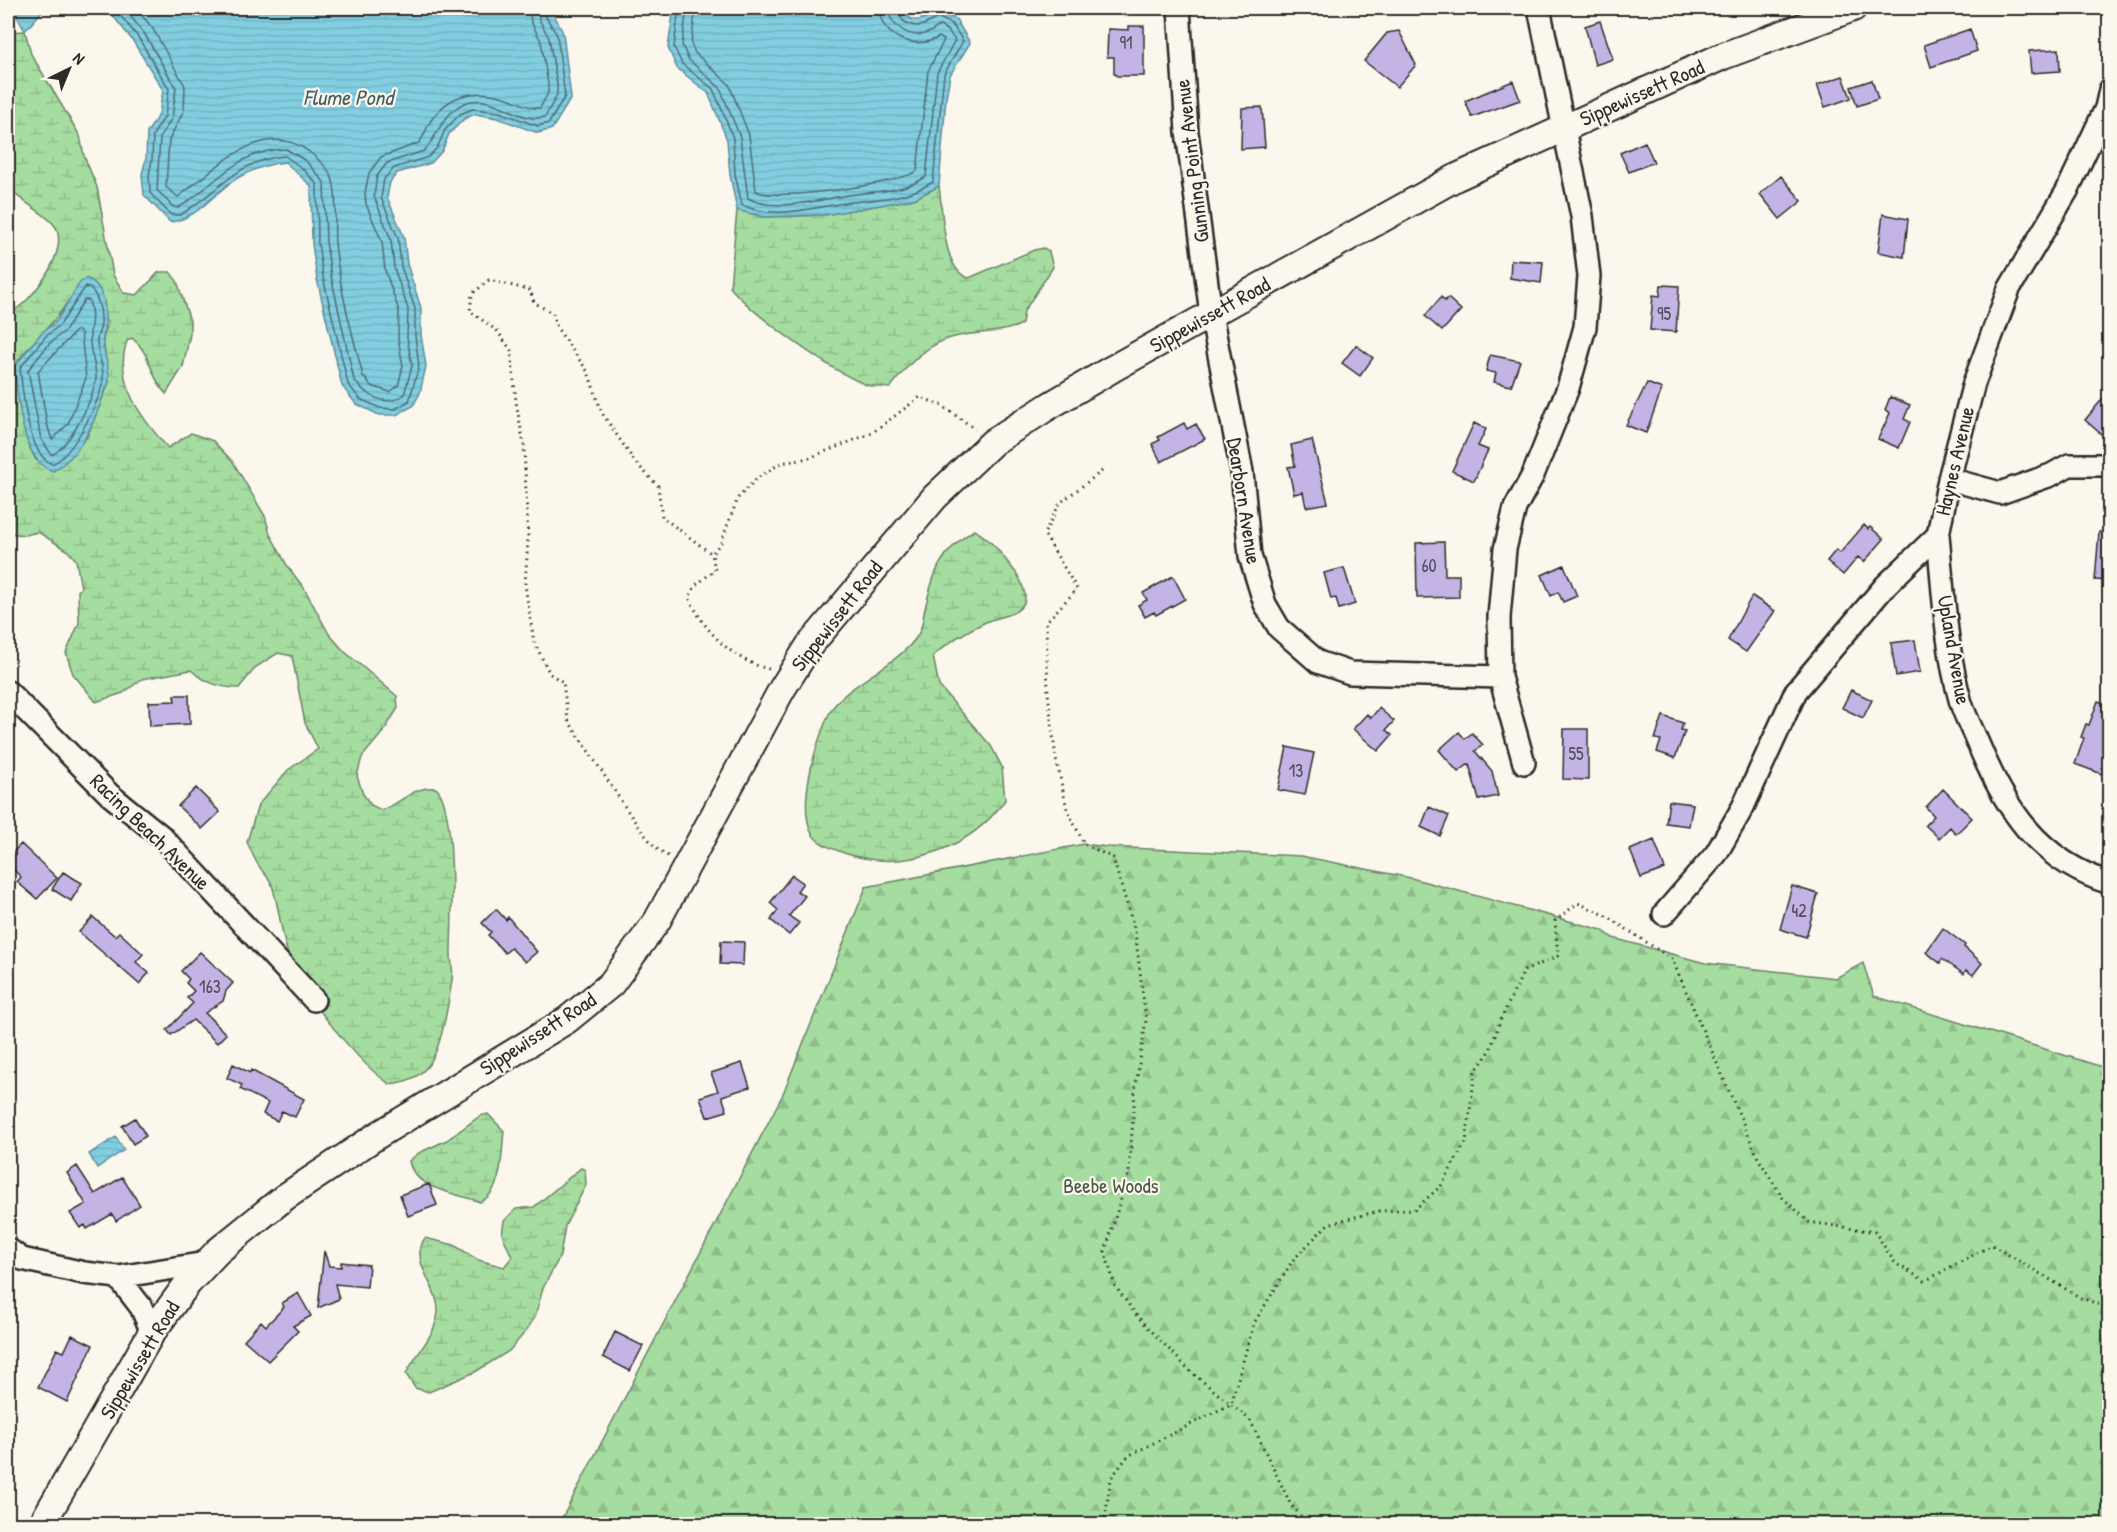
<svg xmlns="http://www.w3.org/2000/svg" width="2117" height="1532" font-family="'Patrick Hand',sans-serif">
	<style>
		.forest { fill: url(#forest-firs); stroke: #688466; stroke-width: 1.5 }
		.wetland { fill: url(#wetland-marsh); stroke: #688466; stroke-width: 1.5; fill-rule: evenodd }
		.water { fill: url(#water-rules); stroke: #5f8d98; stroke-width: 1.5 }
		.lines { fill: none; stroke-linecap: round; stroke-linejoin: round }
		.shore { stroke: #4e6c74; stroke-width: 1.5 }
		.building { fill: #c4b4e5; stroke: #2b2b2b; stroke-width: 1.5 }
		.minor-casing { stroke: #2b2b2b; stroke-width: 26 }
		.major-casing { stroke: #2b2b2b; stroke-width: 30 }
		.path { stroke: #2b2b2b; stroke-width: 3; stroke-dasharray: 1.5 4.5; stroke-linecap: butt }
		.minor { stroke: #fbf7ec; stroke-width: 21 }
		.major { stroke: #fbf7ec; stroke-width: 26 }
		.labels { text-anchor: middle; stroke-width: 4.5; stroke-linejoin: round; paint-order: stroke }
		.number-label { font-size: 18px; fill: #514d5a }
		.street-label { font-size: 21px; fill: #2b2b2b; stroke: #fbf7ec }
		.park-label { font-size: 21px; fill: #4a5748; stroke: #fbf7ec }
		.water-label { font-size: 22px; font-style: italic; fill: #455c62; stroke: #fbf7ec }
	</style>
	<defs>
		<pattern id="forest-firs" width="22" height="20" patternUnits="userSpaceOnUse" patternTransform="scale(1.5)"><rect width="22" height="20" fill="#a5dca0"/><path d="M5 1l3.5 6h-7zM16 11l3.5 6h-7z" fill="#8ebd8a"/></pattern>
		<pattern id="wetland-marsh" width="20" height="14" patternUnits="userSpaceOnUse" patternTransform="scale(1.5)"><rect width="20" height="14" fill="#a5dca0"/><path d="M1 5h8M5 5V1M11 12h8M15 12V8" fill="none" stroke="#8ebd8a"/></pattern>
		<pattern id="water-rules" width="6" height="5" patternUnits="userSpaceOnUse" patternTransform="scale(1.5)"><rect width="6" height="5" fill="#82cee1"/><path d="M0 2.5h6" fill="none" stroke="#70b1c1"/></pattern>
	</defs>
	<rect width="100%" height="100%" fill="#fbf7ec"/>
	<filter id="ink" filterUnits="userSpaceOnUse"><feTurbulence type="fractalNoise" baseFrequency=".0167" numOctaves="2"/><feDisplacementMap in="SourceGraphic" scale="12" xChannelSelector="R" yChannelSelector="G"/><feConvolveMatrix kernelMatrix="1 2 1 2 8 2 1 2 1" color-interpolation-filters="sRGB"/></filter>
	<g filter="url(#ink)">
		<!-- forest -->
		<path class="forest" d="M1084 844 1107 847 1301 856 1411 878 1602 930 1613 938 1705 963 1836 978 1863 963 1874 996 2109 1069V1524H559L782 1096 866 887Z"/>
		<!-- wetland -->
		<path class="wetland" d="M25 31 31 54 80 136 84 156 97 187 113 275 124 293 137 295 159 272H170L177 281 190 321V334L183 367 166 394C149 376 152 354 132 338L127 341C113 382 142 419 168 448L191 433 213 441 233 462 265 516 270 534 288 567 304 588 329 634 345 652 397 696 398 708 383 732 362 757 357 776 363 794 371 805 381 810C402 804 413 785 436 788 456 805 452 919 451 949 450 959 454 970 452 980 448 1004 442 1049 427 1067 417 1079 404 1082 390 1084 361 1066 302 994 290 961 281 936 280 910 272 885 270 878 263 873 259 866 254 859 251 850 247 842L258 805 288 770 318 749 305 723 292 656 278 653 256 667 239 688C220 688 205 683 191 670L142 679 123 693 96 702 73 674 66 653 79 623 78 591 81 588 76 560 67 550 38 532 25 535 8 533V314C30 305 71 251 55 226 45 212 20 202 8 187V32ZM66 304 108 322 103 339 109 382 87 437 77 447 36 460 28 444 14 367C28 343 52 328 66 304Z
			M939 186C943 210 942 271 969 278L1034 250 1044 248 1049 252 1053 267 1024 311 1022 324C1002 334 981 331 959 336 929 341 908 364 890 388 883 387 874 387 867 385 832 372 753 315 730 287L737 210 764 217 824 215 914 199Z
			M974 530C991 539 1001 554 1013 569 1019 575 1028 595 1024 603 1016 616 1001 616 988 621 968 630 949 641 933 656L939 686 991 746 1002 767 1005 800C970 850 902 873 844 853 834 849 818 844 813 835 796 807 816 744 828 716 842 684 896 669 918 635 923 627 923 617 925 608 935 570 939 553 974 530Z
			M488 1114 504 1131C501 1154 504 1191 480 1202 455 1192 415 1191 409 1161L419 1153 447 1140 480 1116Z
			M581 1168 585 1170 586 1185 565 1226 560 1256 543 1288 535 1317 526 1331 509 1351 475 1372 429 1392 415 1388 406 1374C416 1353 436 1335 438 1312 439 1285 408 1262 425 1238L454 1245 478 1260 504 1267 512 1257 502 1234 504 1221 516 1209 534 1207Z"/>
		<!-- water -->
		<path class="water" d="M12 8H45L25 31Z
			M107 8H551L563 33 571 98 552 129 538 133 497 118 475 114 464 119 449 134 442 151 431 163 397 173 390 182 387 197 404 237 407 264 421 308V335L426 366 420 393 413 406 396 415H379L356 404 342 386 317 279 312 244 311 186 285 162C267 164 251 170 236 179 213 193 198 219 170 222L144 195 142 174 146 159 147 133 159 114 163 90 133 41Z
			M674 8H901C915 29 921 18 940 12L956 19 970 43 950 75 946 98 939 186 914 199 824 215 764 217 737 210 730 175 727 140 716 112 708 93 677 68 668 48Z
			M85 278C110 285 106 320 103 338 102 352 110 365 109 379 109 385 105 390 103 396 93 425 81 455 53 471 20 462 19 396 14 367L41 333 56 322 79 284Z
			M116 1137 124 1150 97 1168 89 1154Z"/>
		<g class="lines">
			<!-- shore -->
			<path class="shore" d="M114 8 138 37 169 89 165 116 153 135 152 160 149 175 150 193 171 215H180C218 193 236 160 285 156L302 168 317 184 318 243 323 277 348 384 360 399 380 408 395 409 409 401 419 366 415 336V309L401 266 398 238 381 198 384 179 394 168 428 157 437 148 445 130 460 114 473 109 499 112 538 126 549 123 565 96 557 35 546 17 545 8
				M124 8 144 33 176 88 172 118 160 137 157 190 173 207 178 208C216 185 236 150 286 149L306 161 324 182 326 242 331 276 354 380C367 396 385 408 404 395L412 366 407 337 408 309 394 268 391 240 374 196 377 176 387 163 424 151C436 138 440 121 455 109 486 83 518 126 545 117L557 95V84L549 38 539 19 538 8
				M136 8 153 29 185 86 184 110 169 140 166 187 178 197C213 171 262 117 308 151 317 158 329 168 332 178 339 198 333 221 335 242 339 287 352 332 363 376L371 386 390 392 398 386 403 366 398 338 399 311 385 270 382 242 366 204 365 193 369 173 381 157 419 143C424 137 426 129 430 122 447 95 474 88 504 97 516 100 528 109 540 108L548 93V84L541 41 531 22 529 8
				M679 8 674 47 682 64 713 89 722 110 733 138 735 174 742 205C775 221 818 206 852 202 882 199 907 198 933 182L944 74 963 41 952 24 939 18C923 24 921 31 903 21L896 8
				M687 8 682 45 688 59 720 88 740 137 748 198C774 213 822 199 849 195 877 191 902 192 926 177L937 73 955 40 947 30 940 26C935 28 932 32 927 33 910 40 889 25 888 8
				M696 8 691 44 695 53 729 84 749 135 756 191C774 202 898 184 917 171L928 71 944 40 939 37C916 51 880 38 879 8
				M86 286C97 290 102 311 101 323 101 329 97 334 97 341 97 353 104 366 103 378 102 400 72 456 52 464 27 454 23 392 20 368L45 337 60 325Z
				M84 300H89C95 321 89 324 90 342 90 353 97 368 96 379 92 402 71 444 52 455L41 439 28 370 50 343 66 330Z
				M77 330 81 333 86 378 68 424 52 440 47 424 38 371Z"/>
		</g>
		<!-- building -->
		<path class="building" d="M1600 21 1613 59 1595 65 1585 26Z
			M1129 26H1144V76H1117L1114 73V57H1107L1108 29 1129 30Z
			M1970 29 1977 51 1931 67 1924 45Z
			M1399 31 1416 65 1397 87 1364 61 1387 33Z
			M2059 49 2060 71 2031 73 2029 51Z
			M1843 76 1851 98 1825 107 1817 85Z
			M1872 80 1878 99 1857 106 1851 87Z
			M1513 81 1520 100 1472 117 1465 101Z
			M1262 107 1265 147 1241 149 1242 108Z
			M1645 142 1654 162 1629 172 1620 153Z
			M1781 176 1802 201 1780 219 1760 194Z
			M1883 214 1908 219 1904 257 1878 252Z
			M1511 260 1543 262 1541 283 1510 278Z
			M1661 285 1679 286 1676 332 1650 330 1653 295 1660 296Z
			M1441 297 1445 301 1448 298 1461 310 1442 331 1425 316Z
			M1356 345 1373 358 1360 376 1342 363Z
			M1490 355 1520 361 1511 386 1494 382 1496 373 1486 371Z
			M1647 383 1662 389 1646 433 1626 425Z
			M2109 391V441L2085 420Z
			M1890 397 1910 405 1904 419 1910 422 1899 448 1878 439 1890 413 1885 410Z
			M1184 423 1187 429 1196 424 1205 439 1161 462 1152 444 1160 440 1158 437Z
			M1474 423 1486 429 1478 446 1488 450 1474 481 1452 471Z
			M1312 440 1328 503 1306 507 1303 492 1294 494 1288 467 1295 466 1291 445Z
			M1864 525 1868 529 1870 527 1884 539 1864 562 1858 557 1843 575 1827 561 1836 550 1840 553Z
			M2099 532H2109V581L2095 580Z
			M1444 542 1445 575H1459V597L1417 598 1416 543Z
			M1564 565 1577 596 1563 602 1558 592 1551 596 1542 575Z
			M1344 568 1355 604 1339 609 1336 598 1331 599 1324 573Z
			M1173 576 1185 599 1156 615 1154 612 1145 617 1138 605 1147 600 1143 593Z
			M1752 596 1775 611 1746 652 1728 640Z
			M1915 640 1920 672 1896 676 1891 643Z
			M1851 690 1872 700 1863 718 1842 708Z
			M174 695H189L190 724 150 726 149 702 175 701Z
			M2098 701 2109 705V762L2102 774 2075 764 2084 738 2081 737 2086 724 2089 725Z
			M1379 708 1394 721 1386 730 1392 735 1378 751 1353 729 1367 714 1371 718Z
			M1663 716 1683 723 1681 730 1685 731 1675 758 1657 752 1661 740 1655 739Z
			M1564 729H1588V780L1563 779Z
			M1459 732 1465 739 1472 733 1483 745 1475 751 1492 771 1498 796 1479 800 1469 764 1458 772 1439 750Z
			M1287 747 1314 753 1305 795 1278 790Z
			M196 788 220 812 202 829 178 806Z
			M1943 789 1972 818 1956 834 1950 827 1939 838 1925 825 1934 816 1926 807Z
			M1669 801 1693 804 1689 826 1666 823Z
			M1429 807 1449 816 1440 836 1421 827Z
			M1654 840 1665 869 1641 878 1630 850Z
			M21 844 57 878 37 899 17 882 21 877 8 864V857Z
			M63 872 82 883 71 901 52 889Z
			M792 875 803 883 797 891 805 896 789 916 799 923 789 935 771 920 778 910 770 903Z
			M1792 886 1818 894 1806 937 1780 929Z
			M496 909 506 920 508 917 537 952 525 962 511 948 505 953 488 935 491 932 482 923Z
			M93 917 115 936 119 932 143 954 136 962 149 973 139 984 79 932Z
			M1943 928 1965 945 1964 947 1982 963 1973 975 1966 970 1964 974 1942 959 1940 963 1926 952Z
			M721 941 744 942 743 965 720 964Z
			M200 952 233 983 226 991 223 1001 205 1013 226 1034 217 1043 193 1020 171 1035 167 1030 193 1003 187 998 194 991 186 983 189 979 181 971Z
			M742 1063 750 1087 722 1096 727 1111 707 1117 700 1097 718 1091 711 1073Z
			M233 1064 250 1073 251 1070 304 1099 295 1117 282 1111 277 1121 263 1114 268 1103 240 1089 242 1085 227 1078Z
			M135 1118 146 1136 133 1144 122 1126Z
			M77 1166 95 1194 122 1177 140 1205 116 1221 112 1214 87 1229 85 1225 80 1228 70 1213 86 1204 67 1173Z
			M429 1184 437 1205 408 1216 400 1195Z
			M324 1251 329 1266 341 1267V1262L369 1265 367 1287 335 1284 339 1299 318 1308Z
			M298 1293 311 1316 293 1326 298 1331 268 1361 244 1340 261 1321 266 1326 284 1307 282 1303Z
			M615 1332 643 1346 630 1371 603 1357Z
			M72 1335 93 1345 67 1402 38 1387 57 1349 64 1352Z"/>
		<g class="lines">
			<!-- minor casing -->
			<g class="minor-casing">
				<path id="minor" d="M1179 8 1187 132 1211 314 1242 472 1250 556 1265 604 1279 628 1318 662 1350 673 1500 677
					M1949 479 2000 493 2051 475 2069 465H2110
					M1938 535C1943 589 1946 651 1961 703 1965 716 1972 729 1977 741 2004 807 2038 861 2110 883
					M8 692 110 795 161 836 314 1000
					M1524 763 1500 677 1499 617 1505 549 1515 508 1533 475 1568 388 1585 327 1589 276 1582 216 1539 8
					M1664 914 1716 854 1743 807 1796 691 1886 585 1938 535 1949 479 1974 383 2009 289 2067 191 2106 108 2110 90
					M8 1249 22 1259 84 1273 118 1277 206 1263
					M118 1277 141 1307 152 1332"/>
			</g>
			<!-- major casing -->
			<g class="major-casing">
				<path id="major" d="M42 1524 152 1332 188 1283 218 1251 285 1197 378 1135 567 1020 611 984 657 921 782 689 809 646 935 497 993 442 1049 406 1112 369 1457 177 1723 56 1853 8"/>
			</g>
			<!-- path -->
			<path class="path" d="M1102 471 1060 503 1044 534 1077 589 1046 622 1048 693 1056 759 1067 809 1084 844 1113 858 1135 931 1146 1020 1135 1091 1129 1172 1105 1252 1115 1286 1137 1316 1191 1372 1250 1420 1291 1505 1308 1524
				M769 669C733 661 703 630 689 597L696 585 715 570 712 554 721 542 738 498 756 479 781 463 809 458 872 433 920 397 941 405 975 429
				M668 856 656 848 639 828 568 720 563 682 550 674 534 642 525 585 528 540 524 445 516 402 511 350 497 331 470 311 472 294 489 280 530 290 534 302 553 314 557 328 588 372 602 413 635 462 658 486 662 517 712 554
				M1104 1524 1111 1478 1128 1456 1231 1404 1254 1323 1293 1260 1328 1224 1379 1211 1414 1210 1441 1186 1466 1142 1475 1072 1490 1051 1500 1021 1524 971 1558 956 1555 921 1578 903 1605 915 1672 959 1758 1158 1783 1198 1809 1222 1875 1232 1895 1263 1925 1281 1992 1245 2081 1298 2110 1308"/>
			<!-- minor -->
			<use href="#minor" class="minor"/>
			<!-- major -->
			<use href="#major" class="major"/>
		</g>
	</g>
	<g class="labels">
		<!-- number labels -->
		<g class="number-label">
			<text x="1126" y="49">91</text>
			<text x="1664" y="320">95</text>
			<text x="1429" y="572">60</text>
			<text x="1576" y="760">55</text>
			<text x="1296" y="777">13</text>
			<text x="1799" y="917">42</text>
			<text x="210" y="993">163</text>
		</g>
		<!-- street labels -->
		<g class="street-label">
			<text transform="translate(1642 93) rotate(-24)" y="7">Sippewissett Road</text>
			<text transform="translate(1192 161) rotate(-97)" y="7">Gunning Point Avenue</text>
			<text transform="translate(1210 315) rotate(-29)" y="7">Sippewissett Road</text>
			<text transform="translate(1955 461) rotate(-77)" y="7">Haynes Avenue</text>
			<text transform="translate(1244 501) rotate(81)" y="7">Dearborn Avenue</text>
			<text transform="translate(837 616) rotate(-52)" y="7">Sippewissett Road</text>
			<text transform="translate(1954 650) rotate(80)" y="7">Upland Avenue</text>
			<text transform="translate(150 832) rotate(44)" y="7">Racing Beach Avenue</text>
			<text transform="translate(538 1034) rotate(-33)" y="7">Sippewissett Road</text>
			<text transform="translate(140 1360) rotate(-59)" y="7">Sippewissett Road</text>
		</g>
		<!-- park labels -->
		<g class="park-label">
			<text x="1111" y="1193">Beebe Woods</text>
		</g>
		<!-- water labels -->
		<g class="water-label">
			<text x="348" y="105">Flume Pond</text>
		</g>
	</g>
	<!-- margin -->
	<rect width="2117" height="1532" fill="none" stroke="#fbf7ec" stroke-width="30"/>
	<rect x="15" y="15" width="2087" height="1502" fill="none" stroke="#2b2b2b" stroke-width="2" filter="url(#ink)"/>
	<!-- north arrow -->
	<g transform="translate(69 69) rotate(43)" stroke="#fbf7ec" stroke-width="4.5" paint-order="stroke">
	<path d="M0-4.5L10 22L0 15L-10 22Z" fill="#2b2b2b"/>
	<text y="-9" font-size="16" font-weight="bold" text-anchor="middle" fill="#2b2b2b">N</text>
	</g>
</svg>
